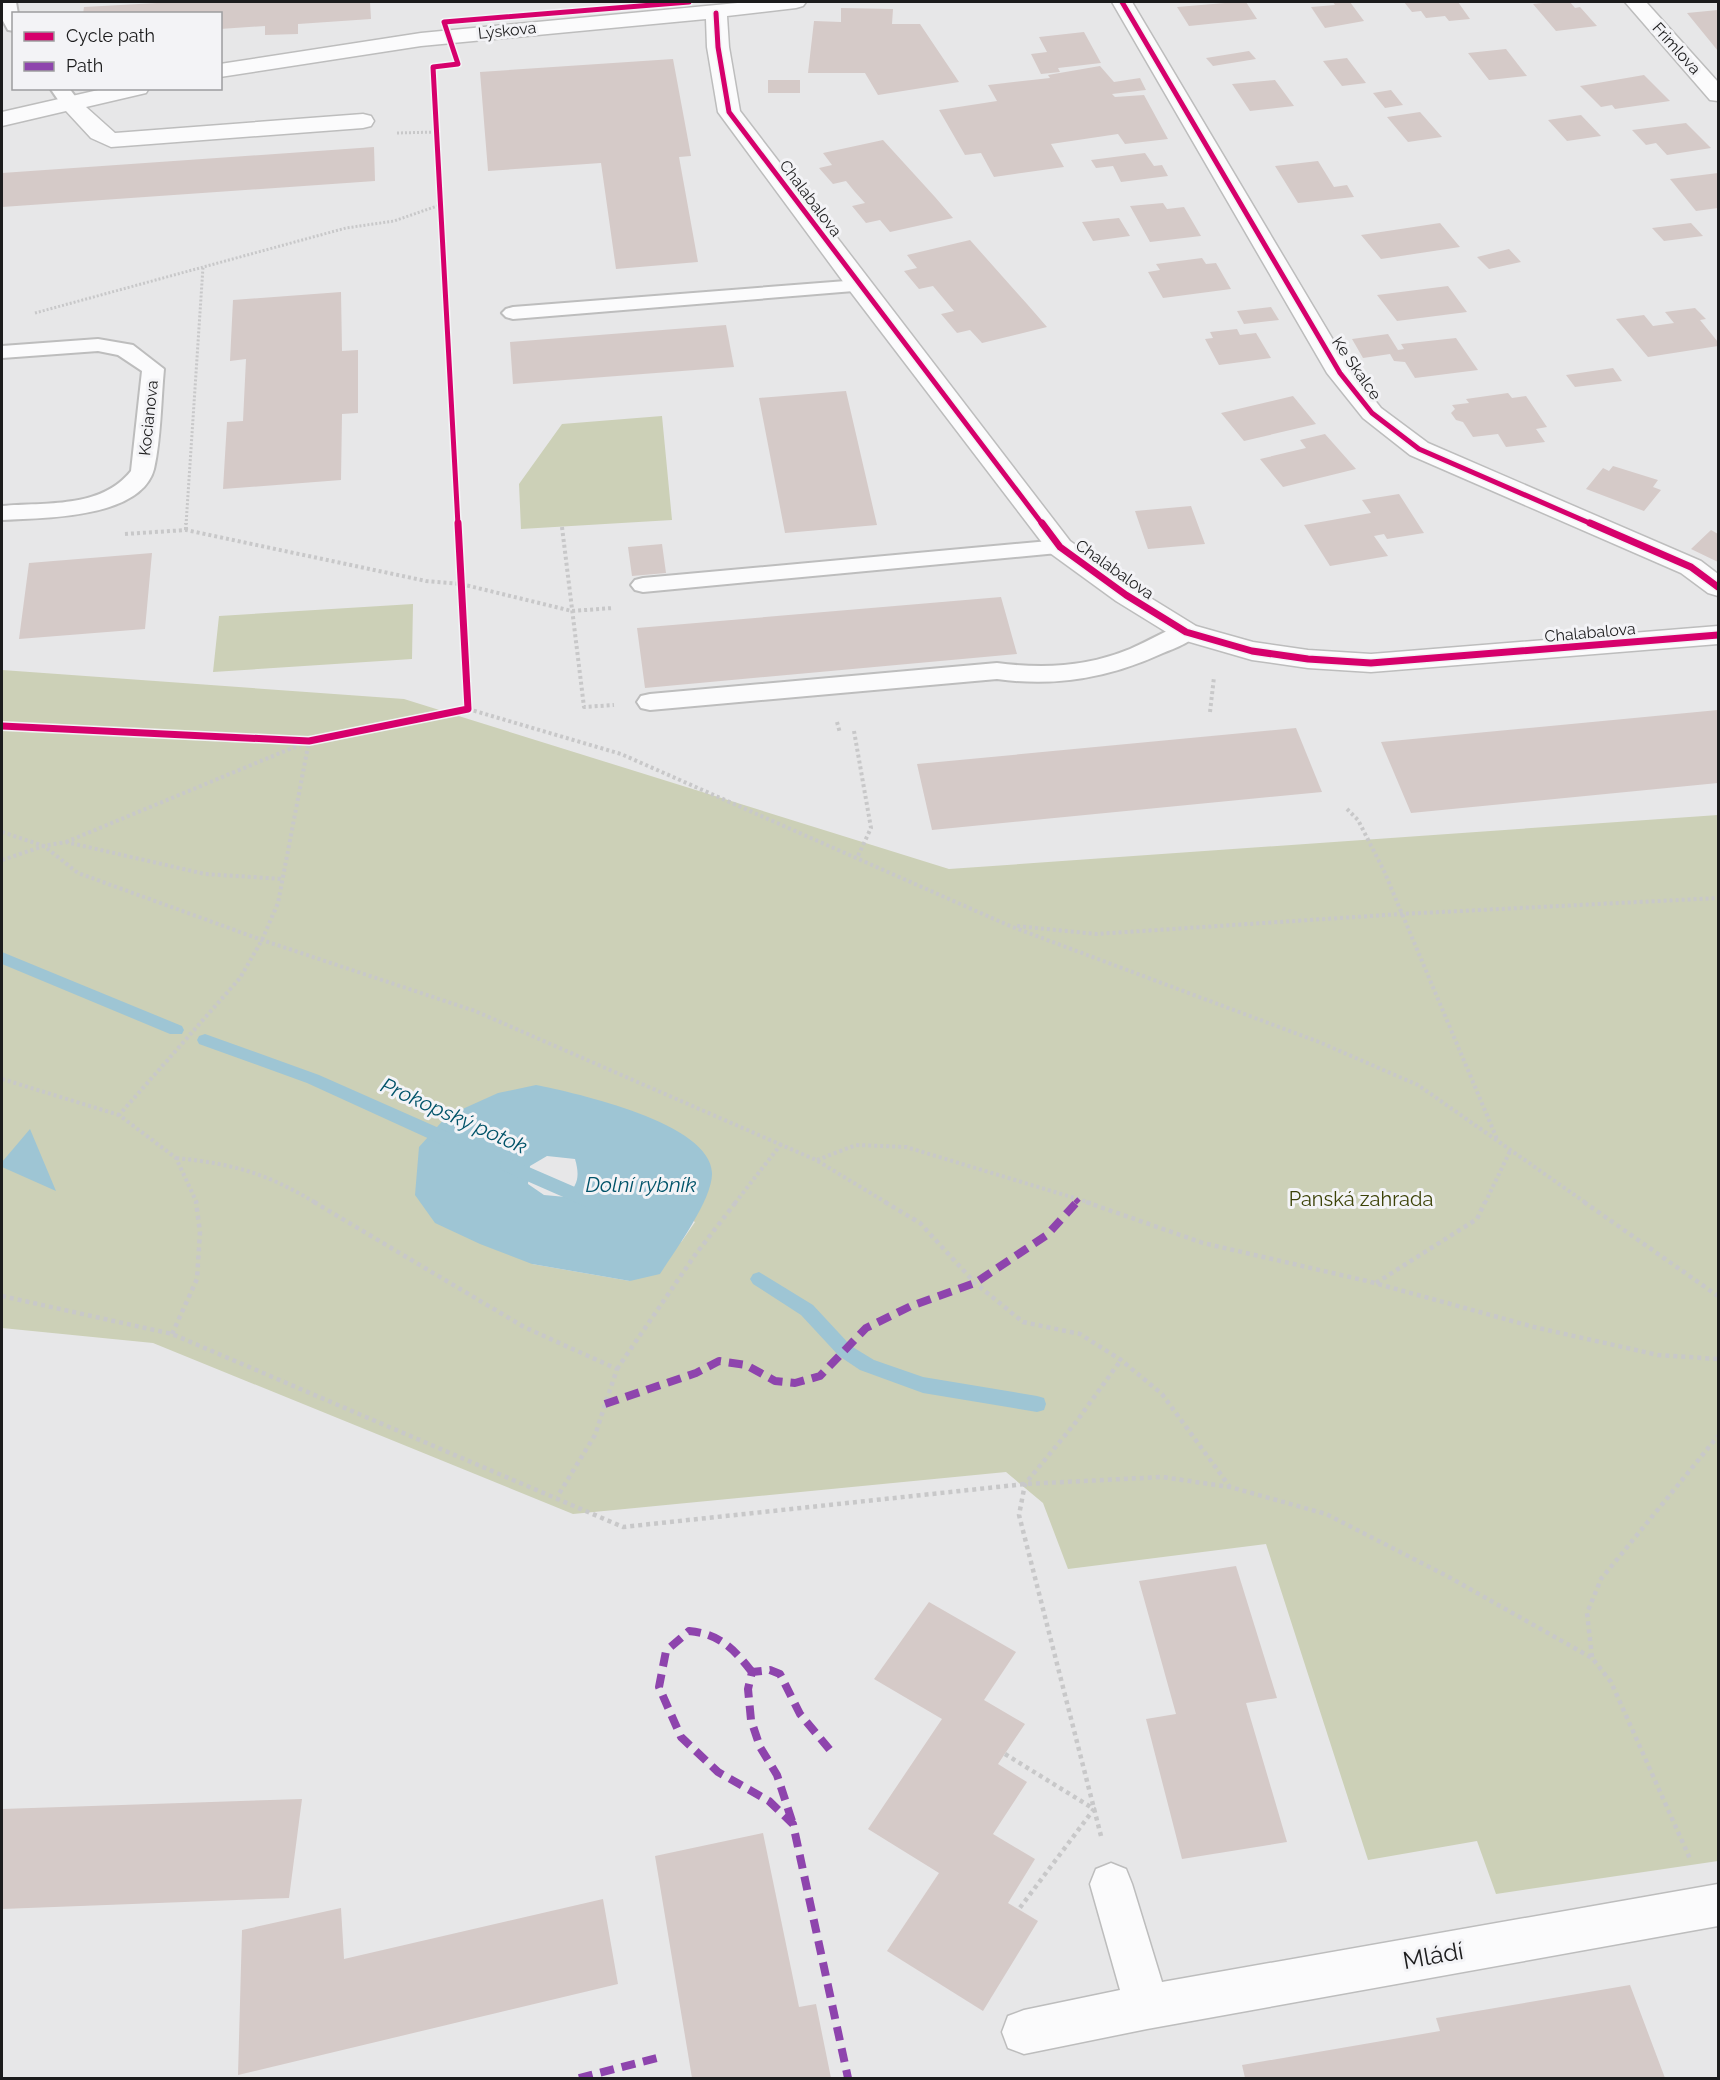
<svg xmlns="http://www.w3.org/2000/svg" width="1720" height="2080" font-family="Raleway,sans-serif">
	<style>
		.green { fill: #ccd0b7; fill-rule: evenodd }
		.water { fill: #9ec5d4; fill-rule: evenodd }
		.lines { fill: none; stroke-linecap: round; stroke-linejoin: round }
		.stream { fill: #9ec5d4; fill-rule: evenodd }
		.building { fill: #d5cac8 }
		.service-casing { stroke: #bdbdbd; stroke-width: 4 }
		.minor-casing { stroke: #bdbdbd; stroke-width: 3 }
		.path-far2 { stroke: #c8c8c9; stroke-width: 3; stroke-dasharray: 2 2; stroke-linecap: butt }
		.path-far1 { stroke: #c8c8c9; stroke-width: 4; stroke-dasharray: 3 3; stroke-linecap: butt }
		.path { stroke: #c8c8c9; stroke-width: 4.5; stroke-dasharray: 4 4; stroke-linecap: butt }
		.service { fill: #fbfbfc; fill-rule: evenodd }
		.minor { fill: #fbfbfc; fill-rule: evenodd }
		.quiet-far1 { stroke: #8e44ad; stroke-width: 5; stroke-dasharray: 11 5; stroke-linecap: butt }
		.quiet { stroke: #8e44ad; stroke-width: 8; stroke-dasharray: 14 8; stroke-linecap: butt }
		.cycleway-far1-casing { stroke: #f3f3f6; stroke-width: 8 }
		.cycleway-casing { stroke: #f3f3f6; stroke-width: 10 }
		.cycleway-far1 { stroke: #d6006c; stroke-width: 5 }
		.cycleway { stroke: #d6006c; stroke-width: 7 }
		.labels { text-anchor: middle; stroke-width: 6; stroke-linejoin: round; paint-order: stroke }
		.far-street-label { font-size: 16px; fill: #1c1c1d; stroke: #f3f3f6 }
		.park-label { font-size: 20px; fill: #3c4207; stroke: #f3f3f6 }
		.water-label { font-size: 21px; font-style: italic; fill: #005369; stroke: #f3f3f6 }
		.near-street-label { font-size: 24px; fill: #1c1c1d; stroke: #f3f3f6 }
	</style>
	<rect width="100%" height="100%" fill="#e7e7e8"/>
	<!-- green -->
	<path class="green" d="M662 416 672 520 521 529 519 484 562 424Z
		M413 604 412 659 213 672 219 616Z
		M2 670 404 699 949 869 1718 815V1861L1496 1894 1477 1841 1368 1860 1266 1544 1068 1569 1043 1503 1006 1472 573 1514 153 1343 2 1328ZM498 1093 695 1222 682 1241 630 1281 532 1264Z"/>
	<!-- water -->
	<path class="water" d="M536 1085C576 1093 711 1123 712 1173 713 1199 674 1252 660 1274L630 1281 532 1264 480 1244 435 1223 415 1195 419 1147 447 1116 498 1093ZM547 1156 575 1159C580 1176 578 1185 566 1197L544 1195 528 1184 530 1166Z
		M30 1129 56 1191 2 1167V1162Z"/>
	<g class="lines">
		<!-- stream -->
		<path class="stream" d="M2 952 182 1026 184 1030 182 1034H170L2 964Z
			M205 1034 319 1075 457 1136 460 1141 457 1146H445L307 1083 199 1044 197 1040 199 1036Z
			M508 1158 598 1197 601 1202 598 1207H586L502 1170 499 1165 502 1160Z
			M759 1272 813 1305 851 1346 874 1360 923 1377 1037 1396 1044 1398 1046 1404 1044 1410 1037 1412 923 1393 860 1370 839 1356 801 1315 753 1284 750 1279 753 1274Z"/>
	</g>
	<!-- building -->
	<path class="building" d="M175 2H370L371 19 298 24V34L265 35V26L220 29V14H83L84 7Z
		M1237 2H1246L1257 19 1189 26 1177 7Z
		M1333 2H1350L1364 21 1325 28 1311 7 1335 5Z
		M1404 2H1458L1470 19 1449 21 1445 16 1426 18 1421 11 1412 12Z
		M1552 2H1570L1575 8 1580 7 1597 26 1556 31 1533 4Z
		M841 8 893 9 892 24H920L959 82 878 95 865 73H808L814 21 841 22Z
		M1718 10V51L1687 13Z
		M1084 32 1101 63 1058 68 1060 72 1041 74 1031 54 1047 52 1039 37Z
		M1506 49 1527 76 1489 80 1468 53Z
		M1249 51 1256 59 1213 66 1206 58Z
		M1347 58 1366 83 1342 86 1323 61Z
		M673 59 691 156 679 157 698 262 616 269 601 163 488 171 480 72Z
		M1100 66 1114 82 1140 78 1146 90 1112 94 1115 97 1144 95 1168 139 1125 144 1118 134 1051 144 1064 167 994 177 981 153 965 155 939 110 997 101 988 85 1050 78 1048 75Z
		M1644 75 1670 101 1615 109 1612 105 1601 107 1580 86Z
		M768 80H800V93H768Z
		M1275 80 1294 106 1250 111 1232 84Z
		M1391 90 1403 105 1385 108 1373 93Z
		M1420 112 1442 137 1408 142 1387 117Z
		M1581 115 1601 136 1567 141 1548 120Z
		M1686 123 1711 148 1667 155 1656 143 1646 145 1632 130Z
		M883 140 935 197 953 218 890 232 880 220 866 223 852 206 865 203 855 192 846 181 833 184 819 168 832 165 823 153Z
		M374 147 375 181 2 207V173Z
		M1145 153 1154 166 1162 165 1168 176 1121 182 1113 166 1096 168 1091 160Z
		M1318 161 1334 187 1347 185 1354 197 1298 203 1275 166Z
		M1718 173V208L1696 211 1670 179Z
		M1163 203 1167 209 1184 207 1201 236 1150 242 1130 206Z
		M1119 218 1130 236 1093 241 1082 222Z
		M1440 223 1460 247 1381 259 1361 235Z
		M1691 223 1703 236 1664 241 1652 228Z
		M970 240 1027 304 1047 327 982 343 970 330 957 333 941 314 954 311 933 286 919 289 904 271 917 268 907 255Z
		M1509 249 1521 262 1489 269 1477 257Z
		M1202 258 1206 264 1216 263 1231 289 1163 298 1148 272 1160 270 1156 264Z
		M1448 286 1467 312 1397 321 1377 295Z
		M341 292 342 351 358 350V413L342 414 341 480 223 489 227 422 243 421 246 359 230 361 233 300Z
		M1271 307 1279 320 1244 324 1237 311Z
		M1695 308 1706 319 1700 320 1718 342V346L1648 357 1616 319 1644 315 1653 326 1674 323 1665 312Z
		M726 325 734 367 513 384 510 342Z
		M1237 329 1240 335 1256 333 1271 358 1219 365 1205 339 1213 338 1210 332Z
		M1388 334 1398 350 1404 349 1401 344 1456 338 1478 370 1415 378 1405 362 1394 361 1390 354 1363 358 1352 339Z
		M1613 368 1622 381 1575 387 1566 375Z
		M846 391 877 525 785 533 759 398Z
		M1508 393 1512 398 1526 396 1547 427 1536 429 1545 442 1506 447 1498 434 1473 437 1463 422 1456 420 1451 413 1455 409 1452 405 1469 403 1466 399Z
		M1293 396 1316 424 1244 441 1221 413Z
		M1325 434 1356 469 1283 487 1260 459 1306 448 1300 440Z
		M1613 466 1658 480 1653 487 1661 490 1644 511 1586 489 1603 468 1609 471Z
		M1399 494 1424 533 1387 539 1384 534 1374 536 1388 556 1330 566 1304 525 1371 513 1362 500Z
		M1191 506 1205 544 1148 549 1135 511Z
		M1711 530 1718 534V562L1691 549Z
		M662 544 666 573 632 576 628 547Z
		M152 553 145 629 19 639 29 563Z
		M1001 597 1017 654 645 688 637 628Z
		M1718 710V783L1411 813 1381 742Z
		M1296 728 1322 792 932 830 917 764Z
		M1236 1566 1277 1698 1246 1703 1287 1842 1182 1859 1146 1719 1176 1714 1139 1581Z
		M929 1602 1016 1652 984 1700 1025 1724 998 1764 1027 1782 993 1834 1035 1859 1008 1903 1038 1921 983 2011 887 1951 939 1873 868 1829 942 1719 874 1679Z
		M302 1799 289 1898 2 1909V1809Z
		M763 1833 799 2007 816 2004 831 2078H692L655 1856Z
		M603 1899 618 1984 238 2075 242 1930 341 1908 344 1959Z
		M1630 1985 1665 2078H1245L1242 2065 1440 2031 1436 2018Z"/>
	<g class="lines">
		<!-- service casing -->
		<g class="service-casing">
			<path id="service" d="M2 2H16L18 14H14V31L8 30 2 19Z
				M50 88H69L80 103 70 109 63 107Z
				M859 280 866 282 869 286 866 290 513 319 506 317 502 313 506 309 513 307Z
				M98 339 133 345 164 369C161 400 161 439 154 469 141 519 41 518 2 520V506C45 502 101 509 131 471L142 371 118 355 98 351 2 358V346Z
				M1060 540 1068 542 1072 547 1068 552 643 592 635 590 631 585 635 580 643 578Z
				M1186 624 1195 627 1198 632C1191 643 1175 648 1163 653 1109 678 1056 687 997 679L650 710 641 708 637 702 641 696 650 694 997 663C1044 669 1086 667 1130 649 1149 641 1167 629 1186 624Z"/>
		</g>
		<!-- minor casing -->
		<g class="minor-casing">
			<path id="minor" d="M748 2H806L803 6 796 8 727 16 729 47 740 111 1070 541 1136 589 1196 626 1253 642 1308 650 1371 654 1718 626V644L1371 672 1308 668 1252 660 1176 638 1116 601 1050 553 850 291 718 112 707 47 706 19 421 46 220 77V64L421 33Z
				M1112 2H1132L1351 370 1381 408 1428 443 1701 561 1718 574V596L1708 593 1681 573 1410 455 1363 418 1327 373Z
				M1625 2H1646L1718 82V101L1710 100Z
				M107 88H149L146 93 86 107 115 133 363 114 371 116 374 121 371 126 363 128 111 147 91 138 66 111 2 126V112Z
				M1111 1863 1126 1869 1132 1884 1162 1982 1718 1884V1926L1147 2029 1024 2054 1008 2048 1002 2032 1008 2016 1024 2010 1120 1990 1090 1884 1096 1869Z"/>
		</g>
		<!-- path-far2 -->
		<path class="path-far2" d="M397 133 436 132
			M35 313 346 228 394 221 440 205
			M186 525 203 267"/>
		<!-- path-far1 -->
		<path class="path-far1" d="M562 527 584 707 614 705
			M186 530V523
			M125 534 186 530 426 581 461 584 572 611 613 608
			M468 709 621 754 1010 926 1319 1042 1418 1085 1586 1203
			M1210 712 1214 677
			M837 722 840 733
			M854 731 871 828 857 858
			M1347 809 1358 820 1384 871 1497 1139
			M2 832 44 846 66 842 205 874 283 879
			M66 842 309 741
			M2 860 44 846 78 873 262 940 475 1011 816 1160 887 1203
			M1017 926 1096 934 1401 914 1718 898
			M2 1079 119 1115
			M176 1158C234 1164 266 1173 316 1203
			M817 1160 856 1145 906 1147 1091 1203
			M197 1203 176 1158 119 1115 240 978 262 940 278 903 309 741
			M735 1203 782 1143
			M1485 1203 1511 1149"/>
		<!-- path -->
		<path class="path" d="M314 1202 524 1327 617 1369 595 1435 557 1497
			M885 1202 920 1223 975 1283 1023 1322 1080 1334 1121 1360 1162 1394 1230 1487
			M1086 1202 1203 1243 1367 1281 1534 1327 1658 1355 1718 1359
			M1584 1202 1718 1296
			M1376 1283 1477 1219 1485 1202
			M2 1296 172 1334 623 1527 1025 1484 1162 1477 1230 1487 1326 1514 1447 1576 1592 1658 1611 1682 1691 1861
			M172 1334 197 1279 200 1232 196 1202
			M617 1369 695 1255 736 1202
			M1592 1657 1587 1613 1601 1579 1718 1436
			M1005 1754 1094 1809 1019 1909
			M1101 1836 1019 1515 1025 1484 1076 1422 1121 1360"/>
		<!-- service -->
		<use href="#service" class="service"/>
		<!-- minor -->
		<use href="#minor" class="minor"/>
		<!-- quiet-far1 -->
		<path class="quiet-far1" d="M1075 1203 1079 1199"/>
		<!-- quiet -->
		<path class="quiet" d="M605 1404 696 1373 719 1361 746 1365 775 1381 795 1383 820 1376 866 1328 911 1306 975 1283 1047 1235 1077 1202
			M752 1672C734 1649 720 1634 689 1631L666 1651 659 1687 681 1737 718 1772 769 1801 793 1824 848 2078
			M792 1821 777 1775 760 1747 751 1720 748 1689 752 1672 770 1670 780 1674 800 1714 830 1750
			M579 2078 657 2058"/>
		<!-- cycleway-far1 casing -->
		<g class="cycleway-far1-casing">
			<path id="cycleway-far1" d="M1122 2 1340 373 1372 413 1419 449 1594 525
				M716 13 718 47 729 112 1043 525
				M458 525 433 67 458 64 444 22 689 2"/>
		</g>
		<!-- cycleway casing -->
		<g class="cycleway-casing">
			<path id="cycleway" d="M1042 523 1060 547 1126 595 1186 632 1252 651 1308 659 1371 663 1718 635
				M1590 523 1691 567 1718 587
				M2 726 309 741 468 709 458 523"/>
		</g>
		<!-- cycleway-far1 -->
		<use href="#cycleway-far1" class="cycleway-far1"/>
		<!-- cycleway -->
		<use href="#cycleway" class="cycleway"/>
	</g>
	<g class="labels">
		<!-- far-street labels -->
		<g class="far-street-label">
			<text transform="translate(507 30) rotate(-6)" y="6">Lýskova</text>
			<text transform="translate(1677 48) rotate(48)" y="6">Frimlova</text>
			<text transform="translate(811 198) rotate(53)" y="6">Chalabalova</text>
			<text transform="translate(1357 368) rotate(55)" y="6">Ke Skalce</text>
			<text transform="translate(148 418) rotate(-84)" y="6">Kocianova</text>
			<text transform="translate(1115 569) rotate(35)" y="6">Chalabalova</text>
			<text transform="translate(1590 632) rotate(-5)" y="6">Chalabalova</text>
		</g>
		<!-- park labels -->
		<g class="park-label">
			<text x="1361" y="1206">Panská zahrada</text>
		</g>
		<!-- water labels -->
		<g class="water-label">
			<text transform="translate(454 1116) rotate(24)" y="7">Prokopský potok</text>
			<text x="641" y="1192">Dolní rybník</text>
		</g>
		<!-- near-street labels -->
		<g class="near-street-label">
			<text transform="translate(1433 1956) rotate(-10)" y="8">Mládí</text>
		</g>
	</g>
	<!-- border -->
	<rect width="1720" height="2080" fill="none" stroke="#1c1c1d" stroke-width="6"/>
	<!-- legend -->
	<rect x="12" y="12" width="210" height="78" fill="#f3f3f6" stroke="#9d9d9f" stroke-width="1.5"/>
	<rect x="24" y="32" width="30" height="9" fill="#d6006c" stroke="#9d9d9f" stroke-width="1.5"/>
	<text x="66" y="42" font-size="18" fill="#1c1c1d">Cycle path</text>
	<rect x="24" y="62" width="30" height="9" fill="#8e44ad" stroke="#9d9d9f" stroke-width="1.5"/>
	<text x="66" y="72" font-size="18" fill="#1c1c1d">Path</text>
</svg>
